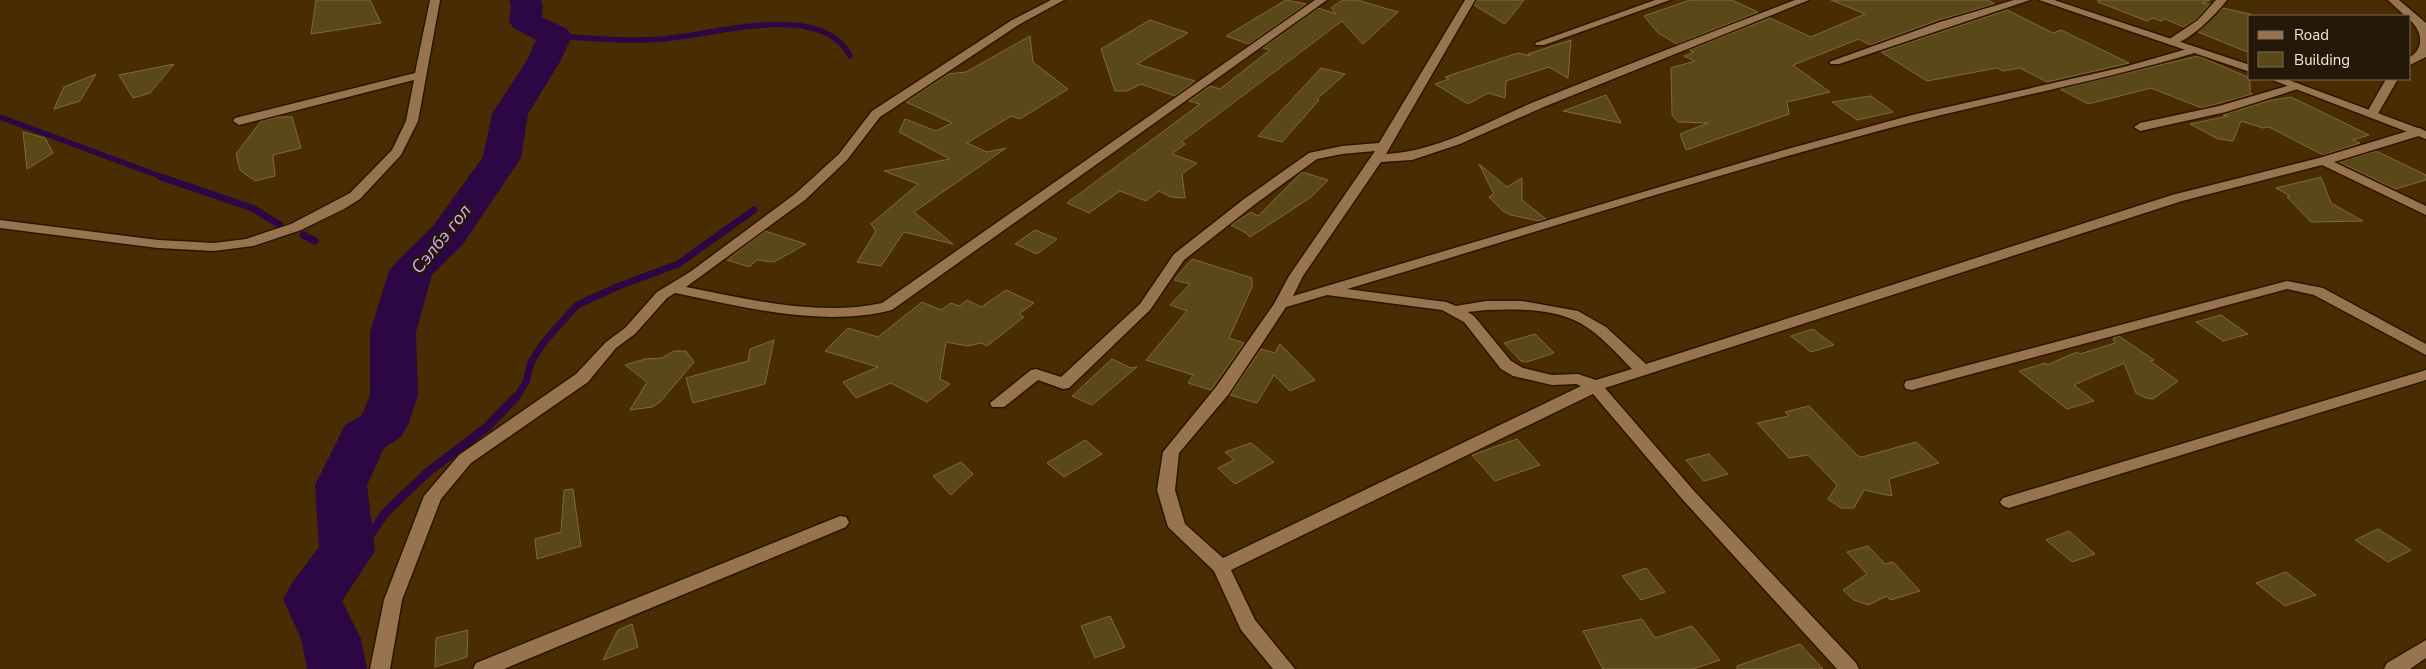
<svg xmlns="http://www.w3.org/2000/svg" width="2426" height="669" font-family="'Nunito Sans',sans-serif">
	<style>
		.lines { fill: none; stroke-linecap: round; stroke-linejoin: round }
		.stream-far2 { stroke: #2c0743; stroke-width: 5.5 }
		.stream-far1 { stroke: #2c0743; stroke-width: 7 }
		.stream { stroke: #2c0743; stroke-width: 9 }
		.river { fill: #2c0743; fill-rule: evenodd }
		.building { fill: #5b4819; stroke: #7e6a3c }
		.minor-casing { stroke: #2c1500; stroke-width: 3 }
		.secondary-casing { stroke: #2c1500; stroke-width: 3 }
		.minor { fill: #97744f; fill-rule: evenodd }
		.secondary { fill: #97744f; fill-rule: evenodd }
		.labels { text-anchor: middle; stroke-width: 5; stroke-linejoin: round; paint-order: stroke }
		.water-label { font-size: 18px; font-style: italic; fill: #d3aef7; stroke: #261809 }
	</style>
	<rect width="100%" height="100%" fill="#4a2c03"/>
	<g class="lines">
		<!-- stream-far2 -->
		<path class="stream-far2" d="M555 36C590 38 627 42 662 39 714 35 822 0 850 56
			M0 117 165 178"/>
		<!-- stream-far1 -->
		<path class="stream-far1" d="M161 177 252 208 280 225
			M303 235 315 241
			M516 398 526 382 531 362 544 342 577 305 619 286 678 264 754 210"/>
		<!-- stream -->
		<path class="stream" d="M331 639 338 582 385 513 428 472 487 427 516 397"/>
		<!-- river -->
		<path class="river" d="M509 0H541L543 6 542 17 567 29 572 36 561 60 528 114 521 158 463 244 432 275 416 332 418 395 408 425 401 437 384 448 367 485 375 551 342 601 361 639 367 669H307L301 639 283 599 292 583 319 547 315 485 345 425 362 415 370 395V332L389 271 396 262 433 226 483 157 492 114 527 60 536 40 513 28 509 21 511 6Z"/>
	</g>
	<!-- building -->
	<path class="building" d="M316 0H370L381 23 311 34Z
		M1286 0 1306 4 1249 44 1226 36Z
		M1343 0H1357L1398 12 1363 44 1342 21 1181 142 1185 144 1172 154 1197 163 1182 174 1185 198 1171 197 1159 191 1146 201 1120 191 1089 213 1067 203 1200 104 1189 101 1210 86 1220 89 1270 50 1263 48 1318 8 1336 14 1331 8Z
		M1477 0H1524L1505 24 1474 5Z
		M1690 0H1732L1758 12 1677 44 1658 33 1644 16Z
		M1831 0H1988L1995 4 1939 20 1870 45 1859 39 1793 65 1830 92 1787 102 1789 114 1686 150 1680 134 1708 123 1678 122 1672 115 1671 68 1695 61 1684 56 1694 52 1689 50 1770 18 1811 37 1865 14Z
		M2098 0H2210L2202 3 2210 4 2197 19 2184 27 2165 19 2161 21 2153 18 2147 21 2098 2Z
		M2223 8 2250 14V53L2198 32Z
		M2007 10 2053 33 2061 30 2129 63 2047 82 2020 68 2003 71 1997 68 1927 81 1881 52Z
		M1150 20 1188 33 1137 64 1195 81 1175 96 1141 84 1127 91H1115L1101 49Z
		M1030 36 1033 62 1068 89 1020 119 1011 116 967 143 987 152 1006 148 914 212 953 244 904 232 881 266 857 262 876 231 871 224 918 184 884 171 950 159 899 132 905 119 936 131 952 123 906 102 948 74 966 72Z
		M1571 40 1568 78 1549 67 1506 81 1505 98 1488 93 1468 104 1435 84 1449 79 1445 77 1518 53 1531 56 1528 54Z
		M2198 56 2250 78V93L2253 94 2202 108 2151 88 2088 104 2060 89Z
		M174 64 150 93 133 98 119 75Z
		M1321 68 1345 74 1317 99 1319 100 1282 142 1258 136Z
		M96 74 80 101 54 109 64 87Z
		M1606 95 1621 123 1563 111Z
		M1871 96 1893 112 1857 120 1832 102Z
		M2291 97 2369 135 2353 140 2360 143 2323 155 2269 127 2263 128 2241 121 2233 141 2218 139 2190 124 2228 116 2223 115 2267 101Z
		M278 117H292L301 148 273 155 275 176 255 181 240 170 236 154 261 121Z
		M23 132 45 138 53 153 27 169Z
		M2376 151 2426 175V180L2395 189 2339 162Z
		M1479 164 1507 187 1522 178V200L1546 219 1539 221 1511 215 1503 211 1489 197 1494 194Z
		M1302 172 1328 180 1310 198 1250 237 1246 233 1231 225 1251 212 1258 216Z
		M2321 177 2331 203 2363 221 2311 222 2287 197 2290 196 2276 188Z
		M1035 230 1057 239 1037 254 1015 244Z
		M765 231 806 244 774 262 757 260 749 267 727 260Z
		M1192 259 1252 278V287L1229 338 1244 343 1211 390 1188 383 1193 375 1146 360 1187 311 1170 305 1190 284 1174 280Z
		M1006 290 1034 303 1019 314 1024 317 987 346 981 343 968 346 946 342 940 379 950 384 927 402 891 383 856 398 843 382 878 367 825 351 848 328 878 337 922 302 941 310 951 303 959 306 967 300 981 307Z
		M2221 315 2248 334 2223 341 2196 322Z
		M1813 329 1834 345 1811 352 1791 336Z
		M1535 334 1554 353 1527 362 1521 361 1504 343Z
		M2119 336 2154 360 2150 361 2178 381 2153 399 2146 398 2136 393 2124 363 2074 385 2094 401 2067 409 2019 371 2046 363 2047 365 2077 352 2080 354 2115 343 2113 338Z
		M774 340 765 384 693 403 686 378 748 361 750 349Z
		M1280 344 1315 380 1290 391 1274 375 1257 403 1230 395 1261 349 1275 353Z
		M674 351H686L694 362 660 402 652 407 630 410 647 382 625 365 645 359 662 358Z
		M1112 359 1131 368 1137 367 1092 405 1072 396Z
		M1809 406 1858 456 1862 457 1916 442 1939 463 1889 479 1892 496 1864 490 1854 508H1841L1828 499 1837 485 1808 455 1789 458 1757 423 1789 416 1785 412Z
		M1517 439 1540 465 1495 481 1472 455Z
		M1085 440 1102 454 1064 477 1047 463Z
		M1251 443 1274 462 1235 484 1218 468 1234 460 1225 452Z
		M1709 454 1728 474 1704 481 1686 460Z
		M961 462 973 474 951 495 933 476Z
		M573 489 581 546 537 559 535 539 561 532 564 490Z
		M2378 529 2411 550 2388 562 2355 540Z
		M2069 531 2095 554 2072 562 2046 540Z
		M1868 546 1885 564 1893 562 1920 591 1890 600 1887 596 1868 605 1854 600 1843 590 1867 574 1847 552Z
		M1646 568 1665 592 1641 600 1622 576Z
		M2286 572 2316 595 2285 606 2256 583Z
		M1110 616 1125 647 1095 658 1081 626Z
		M1642 619 1655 638 1692 626 1720 660 1693 669H1603L1583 631Z
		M632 624 638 647 603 660 618 630Z
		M468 630 467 657 435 667 436 638Z
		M1800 644 1823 669H1737V666Z"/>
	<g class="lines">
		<!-- minor casing -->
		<g class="minor-casing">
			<path id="minor" d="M430 0H440L418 121 401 155 360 199 344 209 301 230 253 246 214 251 158 248 0 228V220L158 240 214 243 246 239 291 224 350 193 392 150 406 121 414 80 239 125 233 121 235 118 415 73Z
				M1051 0H1064L1020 24 880 117 847 160 805 200 686 287C749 299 818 317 882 303L1315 0H1327L892 310C821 328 745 307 675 293L667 298 635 334 616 348 588 382 471 463 441 499 402 600 390 669H370L384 600 424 496 459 455 576 374 606 342 625 328 657 292 690 272 795 194 839 154 872 111 1012 20Z
				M1465 0H1475L1386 154C1441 151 1489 120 1539 100 1624 66 1710 33 1795 0H1809L1546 106 1460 144 1412 160 1381 162 1303 276 1293 296 1784 150 1912 115 2124 67 2194 47 2200 50 2198 52C2104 80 2008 98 1913 122 1723 171 1535 233 1347 289L1446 302 1456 306 1486 301H1522L1578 311 1606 327 1646 364 2172 195 2319 158 2418 128 2422 129 2424 132 2422 135 2334 162 2426 206V215L2322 165 2182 201 1605 388 1695 492 1856 663 1859 669H1837L1683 500 1593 394 1231 570 1255 620 1295 669H1273L1241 630 1214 571 1168 527 1157 490 1163 452 1216 387 1274 304 1289 276 1375 151 1342 154 1317 159 1254 205 1184 260 1150 310 1069 388 1063 389 1038 380 1004 407H992L990 403 1031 370 1036 369 1061 377 1140 304 1174 254 1244 199 1309 153 1342 146 1379 143ZM1327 295 1442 310 1464 322 1501 369 1513 376 1552 385 1576 384 1581 386 1223 558 1185 524 1175 490 1179 453 1228 395 1286 307ZM1486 310C1517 309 1552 308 1580 323 1600 334 1616 353 1632 369L1596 380 1578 374 1552 375 1523 368 1511 361 1474 316 1468 312Z
				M1655 0H1670L1544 45H1536L1535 43Z
				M2014 0H2030L1839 64H1831L1829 62 1940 22Z
				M2216 0H2227C2218 12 2184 48 2168 44V40L2198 20Z
				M2388 0H2399L2426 23V57L2410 65V57C2425 48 2422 31 2410 20V16H2405Z
				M2386 79H2398L2376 117H2368L2366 114Z
				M2297 83 2303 86 2301 88 2226 112 2140 131 2134 127 2140 123 2219 106Z
				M2287 281 2323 288 2426 344V355L2314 295 2287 289 1912 390 1906 389 1904 385 1906 381 1912 380Z
				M2426 370V380L2009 508 2003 506 2000 502 2003 498Z
				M840 516 846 517 849 522 846 527 504 669H473L476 663Z
				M2426 640V658L2410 669H2384L2387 663Z"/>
		</g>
		<!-- secondary casing -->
		<g class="secondary-casing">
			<path id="secondary" d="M2039 0H2054L2250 65V72Z
				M2270 79H2286L2426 131V139Z"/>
		</g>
		<!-- minor -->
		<use href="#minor" class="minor"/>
		<!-- secondary -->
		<use href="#secondary" class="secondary"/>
	</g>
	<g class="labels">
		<!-- water labels -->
		<g class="water-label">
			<text transform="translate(441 239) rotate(-51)" y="6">Сэлбэ гол</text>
		</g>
	</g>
	<!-- legend -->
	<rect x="2248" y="15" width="162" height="65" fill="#261809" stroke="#7b6a59"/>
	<rect x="2258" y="31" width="25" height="8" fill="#97744f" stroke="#7b6a59"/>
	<text x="2294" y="40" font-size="15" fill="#fae6d2">Road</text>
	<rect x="2258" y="52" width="25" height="15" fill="#5b4819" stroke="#7b6a59"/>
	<text x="2294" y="65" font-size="15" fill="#fae6d2">Building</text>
</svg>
